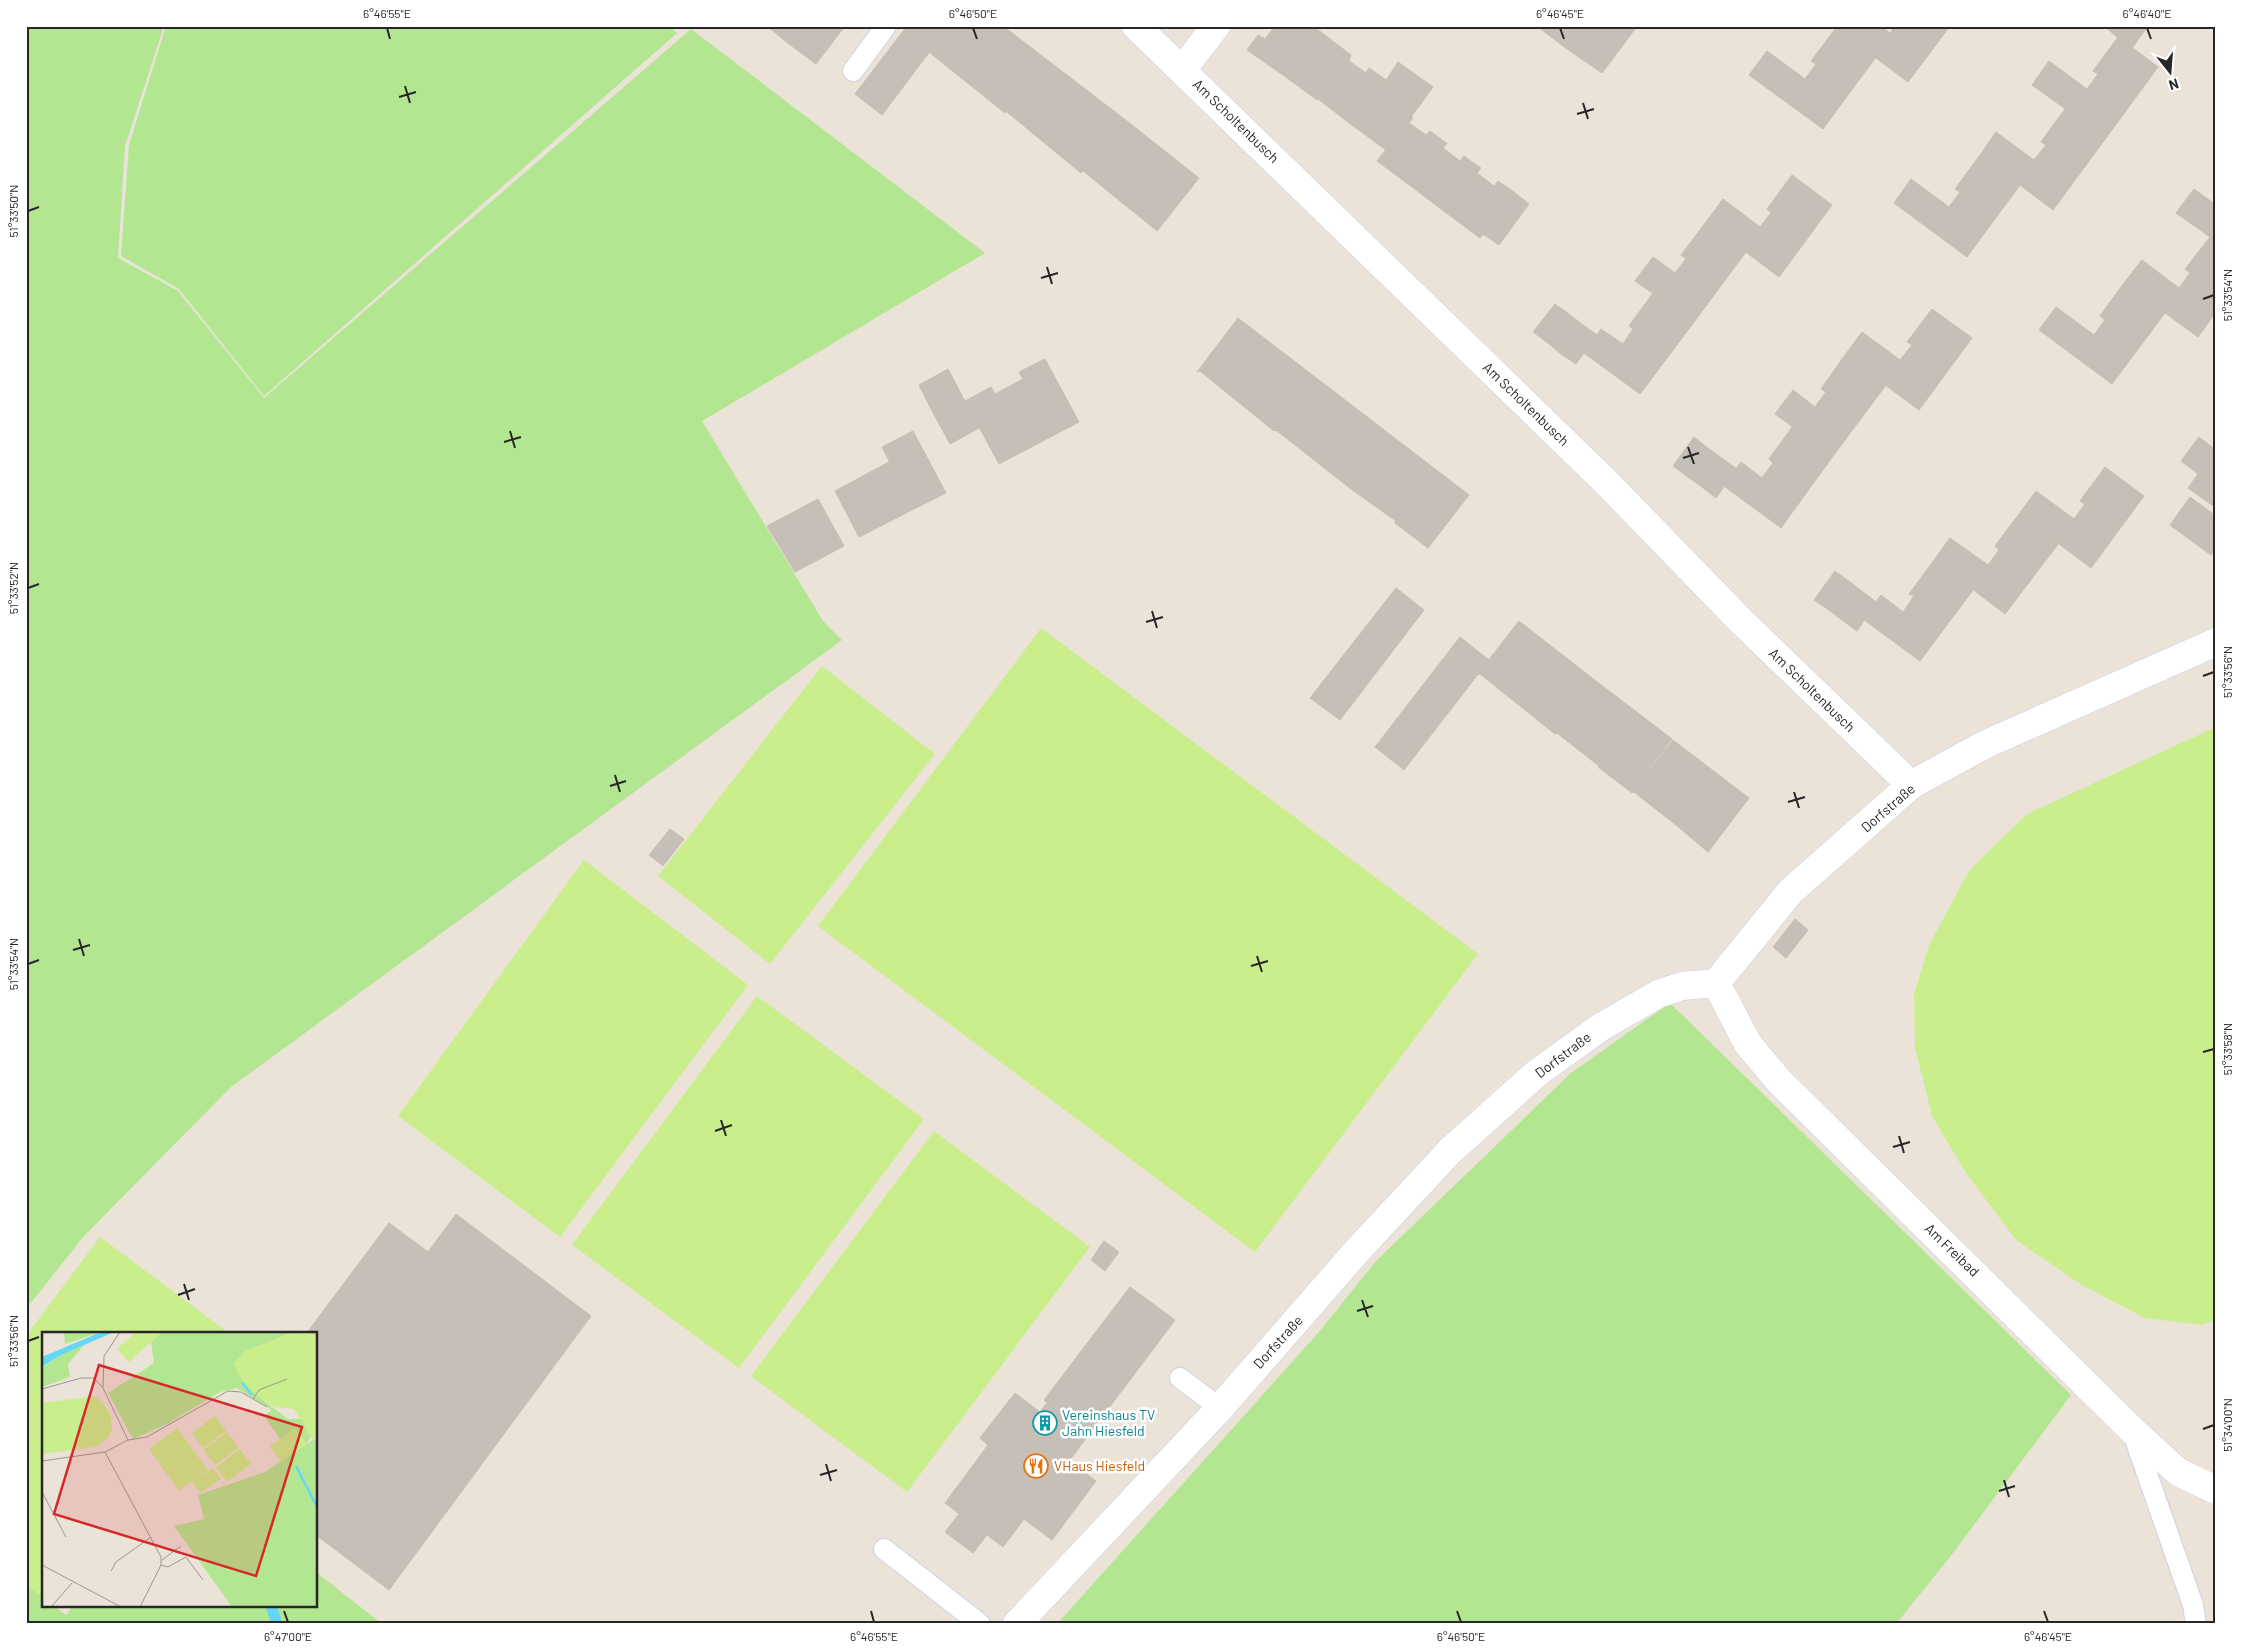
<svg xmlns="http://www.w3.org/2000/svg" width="2242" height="1650" font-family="Barlow,sans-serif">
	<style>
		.green { fill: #b3e690 }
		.pitch { fill: #caee8b }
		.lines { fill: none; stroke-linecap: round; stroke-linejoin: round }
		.stream { stroke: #63d7f5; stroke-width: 11 }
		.building { fill: #c6bfb8; stroke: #c6beb2 }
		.lane-casing { stroke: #cdd2e2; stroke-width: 22 }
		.street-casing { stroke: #cdd2e2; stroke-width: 29 }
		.lane { stroke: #fff; stroke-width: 20 }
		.street { stroke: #fff; stroke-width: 28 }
		.ticks { fill: none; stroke: #272727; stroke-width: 2 }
		.labels { text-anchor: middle; stroke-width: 5; stroke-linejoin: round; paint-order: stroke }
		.street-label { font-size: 14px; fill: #272727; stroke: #fff }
		.culture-label { font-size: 14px; fill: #0d838f; stroke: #fff; text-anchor: start }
		.food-label { font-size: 14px; fill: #c56008; stroke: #fff; text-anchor: start }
		.inset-river { fill: none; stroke: #63d7f5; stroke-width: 2.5 }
		.inset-road { fill: none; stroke: #9d9791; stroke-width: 1 }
		.view { fill: #d62828; fill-opacity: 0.15; stroke: #d62828; stroke-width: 2.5 }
		.inset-edge { fill: none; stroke: #272727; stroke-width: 2.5 }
		.neatline { fill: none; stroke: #272727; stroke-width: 2 }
		.ticks-label { font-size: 12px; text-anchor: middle; fill: #272727 }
	</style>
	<rect width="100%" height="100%" fill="#ebe2d8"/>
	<!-- green -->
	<path class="green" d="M26 26H164L125 146 118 258 178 291 264 398 691 29 985 253 702 421 823 621 842 640 231 1087 84 1236 26 1309Z
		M166 26H669L677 33 264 396 179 289 121 256 129 145Z
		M1670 1003 2071 1395 1950 1557 1896 1624H1057L1319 1332 1376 1261 1571 1073Z
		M316 1572 382 1624H26V1585L44 1598V1606H54L66 1615 73 1606H316Z"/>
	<!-- pitch -->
	<path class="pitch" d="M1041 628 1478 954 1255 1252 818 926Z
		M822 666 935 754 770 964 658 876Z
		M2216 727V1319L2202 1325 2145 1318 2082 1285 2016 1240 1966 1173 1932 1116 1915 1047 1914 994 1929 945 1969 871 2027 814Z
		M584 860 748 985 560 1237 398 1116Z
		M757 996 924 1119 739 1368 572 1245Z
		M934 1131 1090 1247 907 1492 751 1376Z
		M100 1237 230 1334H44V1598L26 1585V1336Z"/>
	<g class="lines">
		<!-- stream -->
		<path class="stream" d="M271 1606 277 1624"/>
	</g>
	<!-- building -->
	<path class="building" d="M767 26H803L789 44Z
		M803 26H845L816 64 789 44Z
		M907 26H949L882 115 855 94Z
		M949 26H1003L1046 59 1005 113 929 52Z
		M1275 26H1298L1311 36 1283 75 1247 50 1258 35 1265 39Z
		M1298 26H1320L1311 36Z
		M1537 26H1584L1567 49Z
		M1584 26H1630L1635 29 1602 73 1567 49Z
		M1837 26H1881L1890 33 1895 26H1950L1908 82 1836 28Z
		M2104 26H2125L2117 37Z
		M2125 26H2148L2133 47 2117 37Z
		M1836 28 1876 57 1823 129 1749 75 1767 51 1805 79 1816 64 1811 61Z
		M1317 29 1351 55 1317 100 1283 75Z
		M2118 37 2158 67 2106 138 2032 85 2049 61 2087 89 2098 74 2093 71Z
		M1351 55 1349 61 1366 73 1369 68 1385 79 1352 125 1318 99Z
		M1046 59 1123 118 1081 173 1007 112Z
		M1398 62 1433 87 1420 105 1404 93 1400 98 1383 85Z
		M1385 79 1386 81 1383 85 1400 98 1404 93 1420 105 1386 150 1352 125Z
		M2065 109 2106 138 2053 210 1980 155 1996 132 2034 160 2046 145 2041 142Z
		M1411 117 1413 118 1409 123 1426 135 1430 131 1445 142 1412 187 1377 161Z
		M1123 118 1199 178 1157 231 1082 170Z
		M1445 142 1447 143 1443 148 1460 161 1464 156 1479 167 1445 212 1412 187Z
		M1980 155 2020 185 1967 257 1894 203 1911 179 1949 207 1960 192 1955 189Z
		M1479 167 1481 168 1477 173 1494 186 1498 181 1514 192 1480 238 1445 212Z
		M1792 175 1832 205 1779 277 1706 222 1723 199 1760 227 1771 213 1767 209Z
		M2194 189 2216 205V241L2176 213Z
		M1514 192 1529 204 1499 245 1483 234Z
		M1706 222 1746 252 1694 322 1635 281 1653 257 1675 273 1686 259 1681 255Z
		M2210 237 2216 241V312L2198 337 2124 283 2142 260 2179 288 2190 273 2185 269Z
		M2124 283 2165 313 2112 384 2039 330 2056 307 2094 335 2105 320 2100 316Z
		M1653 293 1694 322 1640 394 1584 353 1601 329 1623 344 1633 329 1629 326Z
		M1555 304 1569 314 1548 343 1533 332Z
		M1932 309 1972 338 1919 410 1845 355 1862 332 1900 360 1912 345 1907 342Z
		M1569 314 1583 325 1561 354 1548 343Z
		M1238 318 1315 377 1274 431 1200 371 1197 372Z
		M1583 325 1597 335 1576 364 1561 354Z
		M1845 355 1886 385 1833 456 1775 414 1793 390 1815 407 1826 392 1821 389Z
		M1045 359 1079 422 999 464 965 401 991 387 995 394 1023 379 1019 372Z
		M948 369 959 390 929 405 919 385Z
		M1315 377 1392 436 1351 489 1276 430 1274 431Z
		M959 390 979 428 950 444 929 405Z
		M1793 426 1833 456 1781 528 1724 486 1741 462 1762 478 1773 463 1769 459Z
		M913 431 946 493 914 509 882 447Z
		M1392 436 1469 495 1428 548 1395 523 1396 521 1351 489Z
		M1694 437 1709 449 1688 477 1673 466Z
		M2199 437 2216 450V487L2181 461Z
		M1709 449 1723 459 1702 487 1688 477Z
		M1723 459 1737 469 1716 498 1702 487Z
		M889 462 914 509 859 537 835 491Z
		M2105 467 2144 496 2091 568 2019 514 2036 491 2074 519 2085 504 2080 501Z
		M2198 474 2216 487V508L2188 488Z
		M2190 497 2216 516V549L2211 555 2170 525Z
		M818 499 844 546 795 572 767 526Z
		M2019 514 2059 543 2005 614 1934 560 1950 538 1988 565 1999 550 1995 546Z
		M1934 560 1973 590 1920 661 1863 619 1881 595 1903 612 1914 596 1909 594Z
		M1835 571 1850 582 1829 610 1814 600Z
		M1850 582 1863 592 1842 620 1829 610Z
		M1396 588 1424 610 1340 720 1310 698Z
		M1863 592 1876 602 1857 631 1842 620Z
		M1519 621 1596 681 1555 734 1480 674 1477 675Z
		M1460 637 1489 660 1404 770 1375 747Z
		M1596 681 1672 739 1631 792 1598 767 1599 766 1557 733 1555 734Z
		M1673 740 1749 798 1708 852 1676 825 1634 792 1631 793Z
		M670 829 684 839 663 866 649 855Z
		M1795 919 1808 930 1786 958 1773 947Z
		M456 1214 591 1316 389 1590 316 1535V1334H306L389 1223 428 1252Z
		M1104 1241 1119 1252 1105 1271 1091 1260Z
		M1130 1287 1175 1320 1069 1461 1096 1481 1052 1540 1024 1519 1003 1547 945 1503 988 1445 980 1438 1015 1393 1040 1412 1047 1403 1044 1400Z
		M959 1514 987 1535 973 1553 945 1532Z"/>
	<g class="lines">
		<!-- lane casing -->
		<g class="lane-casing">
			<path id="lane" d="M853 71 886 26
				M1180 1378 1220 1408
				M2132 1431 2193 1605 2196 1624
				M884 1549 980 1624"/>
		</g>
		<!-- street casing -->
		<g class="street-casing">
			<path id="street" d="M1136 26 1605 481 1740 620 1911 785
				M1182 70 1216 26
				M1716 983 1748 1044 1779 1081 2131 1429 2178 1472 2216 1490
				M1017 1624 1220 1408 1356 1252 1450 1151 1537 1073 1601 1027 1658 994 1682 986 1716 983 1791 891 1911 785 1984 745 2216 642"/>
		</g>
		<!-- lane -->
		<use href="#lane" class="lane"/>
		<!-- street -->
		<use href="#street" class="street"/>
	</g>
	<!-- ticks -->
	<path class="ticks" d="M387 28 390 39M973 28 977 39M1560 28 1564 39M2147 28 2151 39M405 86 410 103M399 97 416 92M1583 103 1588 119M1577 114 1594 109M28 211 39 207M1047 267 1052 284M1041 278 1058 273M2203 299 2214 295M510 431 515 448M504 442 521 437M1688 447 1694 464M1683 458 1699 453M28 588 39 584M1152 611 1157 628M1146 622 1163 617M2203 676 2214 672M615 775 620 792M610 786 626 781M1794 792 1799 808M1788 802 1805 797M79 939 84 956M73 950 90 945M1257 956 1262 972M28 964 39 960M1251 966 1268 961M2203 1052 2214 1049M721 1120 726 1136M715 1131 732 1125M1899 1136 1904 1153M1893 1147 1910 1142M184 1284 189 1300M178 1295 195 1289M1362 1300 1368 1317M1357 1311 1373 1306M28 1341 39 1337M2203 1429 2214 1425M826 1464 831 1481M820 1475 837 1470M2004 1480 2009 1497M1999 1491 2015 1486M284 1611 288 1622M871 1611 874 1622M1457 1611 1461 1622M2044 1611 2048 1622"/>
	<!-- icons -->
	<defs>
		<g id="building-ring" transform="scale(1.25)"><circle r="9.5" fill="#fff" stroke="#0f9aa8" stroke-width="1.5"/><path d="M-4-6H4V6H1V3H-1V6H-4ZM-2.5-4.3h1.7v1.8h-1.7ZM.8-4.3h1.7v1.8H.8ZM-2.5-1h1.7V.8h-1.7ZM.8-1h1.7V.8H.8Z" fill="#0f9aa8"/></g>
		<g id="restaurant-ring" transform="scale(1.25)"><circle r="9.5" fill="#fff" stroke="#e8710a" stroke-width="1.5"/><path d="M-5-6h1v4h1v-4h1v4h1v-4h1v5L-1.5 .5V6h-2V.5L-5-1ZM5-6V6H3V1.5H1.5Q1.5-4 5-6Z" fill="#e8710a"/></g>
	</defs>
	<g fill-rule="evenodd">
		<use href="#building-ring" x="1045" y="1423"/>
		<use href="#restaurant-ring" x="1036" y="1466"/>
	</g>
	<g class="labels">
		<!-- street labels -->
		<g class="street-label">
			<text transform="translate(1236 121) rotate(44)" y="5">Am Scholtenbusch</text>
			<text transform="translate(1526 404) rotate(44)" y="5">Am Scholtenbusch</text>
			<text transform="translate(1812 690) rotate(44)" y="5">Am Scholtenbusch</text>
			<text transform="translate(1888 808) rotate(-41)" y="5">Dorfstraße</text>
			<text transform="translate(1563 1055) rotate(-37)" y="5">Dorfstraße</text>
			<text transform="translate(1952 1250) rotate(44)" y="5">Am Freibad</text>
			<text transform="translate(1278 1342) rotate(-48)" y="5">Dorfstraße</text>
		</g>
		<!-- culture labels -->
		<g class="culture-label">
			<text x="1062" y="1420">Vereinshaus TV<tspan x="1062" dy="16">Jahn Hiesfeld</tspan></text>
		</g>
		<!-- food labels -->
		<g class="food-label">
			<text x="1054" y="1471">VHaus Hiesfeld</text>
		</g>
	</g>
	<!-- overview -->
	<g transform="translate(42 1332)">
		<rect width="275" height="275" fill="#ebe2d8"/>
		<path d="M22 0H59L23 12ZM119 0H252L204 19 216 64 246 87H259L269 105 264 112 252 97 238 107 222 84 230 78 195 56 178 60 125 92 91 107 66 61 112 31 109 10ZM43 12 26 32 28 45 0 55V36L19 23ZM275 105V275H190L132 194 162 187 156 163 223 140Z" fill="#b3e690"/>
		<path d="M94 0H119L87 30 75 17ZM252 0H275V105L272 109 252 77 233 75 216 64 199 47 191 31 204 19ZM52 64 61 71 69 84 70 97 66 106 53 115 0 122V71ZM173 84 184 99 161 116 150 101ZM135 96 166 138 137 159 107 117ZM253 96 264 112 239 130 228 114ZM185 100 197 116 173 133 161 118ZM198 117 209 132 185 150 174 135ZM171 136 179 147 158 161 150 150Z" fill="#caee8b"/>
		<path d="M59 0H72L19 23 0 35V25Z" fill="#63d7f5"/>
		<path class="inset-river" d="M200 51 210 63M254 134 275 175"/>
		<path class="inset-road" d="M61 55 62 24 78 0M0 57 39 46H52L61 56 86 108M211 67 217 58 245 47M63 120 119 225V233L98 275M0 129 63 120 86 108 105 105 186 59 199 60 225 75M0 160 24 205M120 228 139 214M0 233 79 275M119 233 126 235 144 225 161 248M69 239 74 230 109 205M9 275 30 251"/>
		<path class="view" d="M57 33 260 95 214 244 12 182Z"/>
		<rect width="275" height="275" class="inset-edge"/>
	</g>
	<!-- border -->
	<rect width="2242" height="1650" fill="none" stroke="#ffffff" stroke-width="55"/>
	<!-- north arrow -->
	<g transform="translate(2170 72) rotate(163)" stroke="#ffffff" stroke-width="4" paint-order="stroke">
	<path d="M0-4L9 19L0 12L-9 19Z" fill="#272727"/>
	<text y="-8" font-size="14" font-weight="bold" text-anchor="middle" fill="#272727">N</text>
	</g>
	<rect x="28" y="28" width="2186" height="1594" class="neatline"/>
	<g class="ticks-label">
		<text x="387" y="18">6°46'55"E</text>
		<text x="973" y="18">6°46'50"E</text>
		<text x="1560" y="18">6°46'45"E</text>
		<text x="2147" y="18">6°46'40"E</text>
		<text transform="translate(14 211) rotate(-90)" y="4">51°33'50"N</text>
		<text transform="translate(2228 295) rotate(-90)" y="4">51°33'54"N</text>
		<text transform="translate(14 588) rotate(-90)" y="4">51°33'52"N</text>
		<text transform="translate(2228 672) rotate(-90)" y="4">51°33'56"N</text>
		<text transform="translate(14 964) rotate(-90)" y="4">51°33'54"N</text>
		<text transform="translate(2228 1049) rotate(-90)" y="4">51°33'58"N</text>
		<text transform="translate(14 1341) rotate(-90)" y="4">51°33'56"N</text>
		<text transform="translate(2228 1425) rotate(-90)" y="4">51°34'00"N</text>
		<text x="288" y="1641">6°47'00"E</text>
		<text x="874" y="1641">6°46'55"E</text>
		<text x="1461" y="1641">6°46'50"E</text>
		<text x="2048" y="1641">6°46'45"E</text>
	</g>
</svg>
